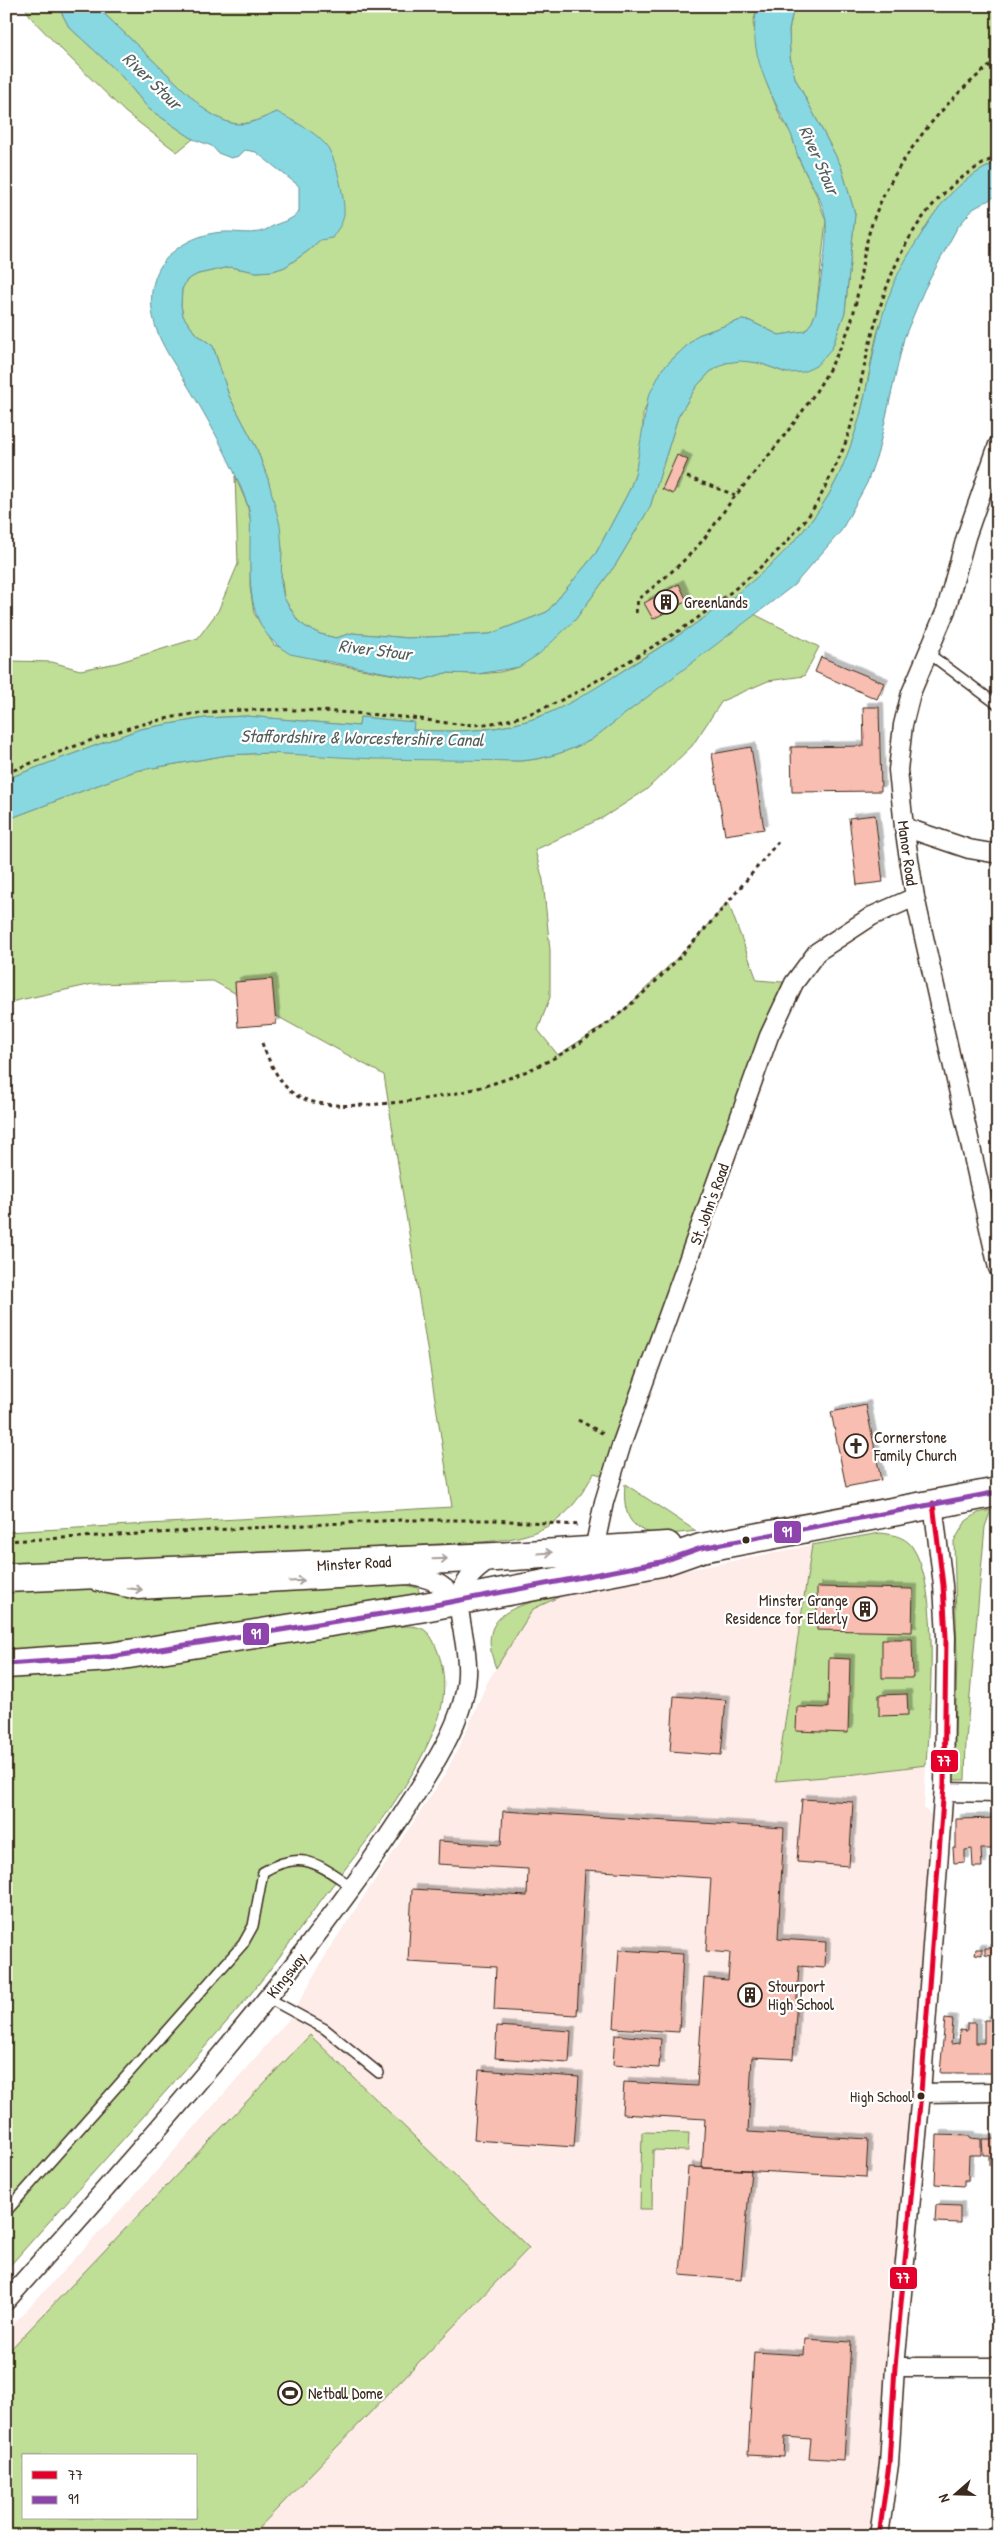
<svg xmlns="http://www.w3.org/2000/svg" width="1004" height="2542" font-family="'Patrick Hand',sans-serif">
	<style>
		.built { fill: #fdece8; fill-rule: evenodd }
		.green { fill: #bfde96; stroke: #7d845a; fill-rule: evenodd }
		.water { fill: #88d8e2; stroke: #699294 }
		.building { fill: #f8beb1; stroke: #3b2a1e; filter: url(#shadow) }
		.lines { fill: none; stroke-linecap: round; stroke-linejoin: round }
		.service-casing { stroke: #3b2a1e; stroke-width: 12 }
		.minor-casing { stroke: #3b2a1e; stroke-width: 21 }
		.primary-casing { stroke: #3b2a1e; stroke-width: 31 }
		.path { stroke: #3b2a1e; stroke-width: 3; stroke-dasharray: 4 4; stroke-linecap: butt }
		.service { stroke: #fff; stroke-width: 9 }
		.minor { stroke: #fff; stroke-width: 18 }
		.primary { stroke: #fff; stroke-width: 28 }
		.bus-1-casing { stroke: #fff; stroke-width: 9 }
		.bus-2-casing { stroke: #fff; stroke-width: 9 }
		.bus-1 { stroke: #e4002b; stroke-width: 5 }
		.bus-2 { stroke: #8e44ad; stroke-width: 5 }
		.oneway { stroke: #a79f9a }
		.bus-dot { fill: #3b2a1e; stroke: #fff; stroke-width: 2 }
		.labels { text-anchor: middle; stroke-width: 4.5; stroke-linejoin: round; paint-order: stroke }
		.bus-label { font-size: 15px; fill: #3b2a1e; stroke: #fff; text-anchor: end }
		.poi-label { font-size: 16px; fill: #3b2a1e; stroke: #fff; text-anchor: start }
		.street-label { font-size: 16px; fill: #3b2a1e; stroke: #fff }
		.water-label { font-size: 18px; font-style: italic; fill: #525e59; stroke: #fff }
		.line-badge { stroke: #fff; stroke-width: 2 }
		.badge-label { font-size: 14px; text-anchor: middle; font-weight: bold; fill: #fff }
	</style>
	<defs>
		<filter id="shadow"><feDropShadow dx="4.5" dy="-4.5" stdDeviation="0" flood-color="#0004"/></filter>
	</defs>
	<rect width="100%" height="100%" fill="#fff"/>
	<filter id="ink" filterUnits="userSpaceOnUse"><feTurbulence type="fractalNoise" baseFrequency=".02" numOctaves="2"/><feDisplacementMap in="SourceGraphic" scale="10" xChannelSelector="R" yChannelSelector="G"/><feConvolveMatrix kernelMatrix="1 2 1 2 8 2 1 2 1" color-interpolation-filters="sRGB"/></filter>
	<g filter="url(#ink)">
		<!-- built -->
		<path class="built" d="M812 1545 776 1780 848 1775 926 1765 924 1809 941 1823 879 2536H6V2332L153 2175 290 2018 331 1946 444 1776 461 1743 488 1681 533 1609 563 1595ZM24 2456H196V2518H24Z"/>
		<!-- green -->
		<path class="green" d="M24 6H58L69 27 118 72 149 109 193 139 177 152 125 112 63 51 32 19Z
			M96 6H758L753 23 767 84 781 118 791 133 799 160 817 196 826 221 816 312 812 322 805 331 779 335 750 321 741 320 698 335 663 368 643 414V433L635 475 629 491 596 553 547 612 490 634 408 638 352 633 336 638 320 634 306 627 298 621 284 598 280 565 282 549 268 479 256 447 229 396 213 346 195 333 183 316 181 305 182 289 187 280 198 274 230 267 256 272 273 271 285 267 308 251 320 240 277 112C243 127 235 130 204 109Z
			M794 6H998V162C963 176 940 202 922 233 902 265 888 298 877 334 870 360 868 387 861 412 855 435 847 458 837 479 799 559 709 617 636 662 601 685 564 711 523 722 488 732 449 732 413 730V722L360 717 359 726 247 716 205 718 140 729 6 779V658L11 661 52 662 80 670 117 663 198 638 218 611 238 564 235 476 247 504 251 523 250 587 254 613 274 645 328 663 423 680 445 673 478 674 500 672 519 667 575 620 616 564 650 507 678 417 696 387 710 372 725 363 741 360 759 363 787 373 832 348 845 312 855 214 841 166 795 78 790 57 789 30Z
			M754 614 819 647 804 676 768 681 722 701 692 746 646 790 604 817 535 850 543 880 550 950V997L538 1030 558 1055 617 1017 697 938 728 902 757 980 794 983 611 1478 594 1473C583 1492 572 1511 553 1523 520 1544 475 1542 438 1544 403 1546 369 1548 334 1550L393 1582 418 1588 419 1592 417 1596 348 1606 347 1620 356 1635C375 1631 397 1623 417 1627 429 1629 434 1641 438 1652 447 1676 445 1705 435 1728 410 1789 365 1843 325 1895 298 1931 272 1969 243 2003 166 2093 85 2181 6 2270V1532L452 1507 384 1075 213 981 93 984 6 1003V820L135 771 228 755 268 753 520 761C546 759 567 752 591 740Z
			M625 1484 696 1531C653 1537 620 1538 625 1484Z
			M991 1510 985 1527 966 1740 965 1780H954L957 1657 954 1541 966 1521 978 1513Z
			M880 1533C891 1534 903 1536 911 1545 942 1587 929 1713 926 1765L848 1775 776 1781 812 1545Z
			M563 1595 533 1609 496 1668C473 1610 522 1604 563 1595Z
			M310 2035 529 2248 251 2536H6V2354ZM24 2456H196V2518H24Z
			M642 2132 689 2133 688 2151 653 2150 652 2209H640Z"/>
		<!-- water -->
		<path class="water" d="M58 6H96L204 109C235 130 243 127 277 112 293 121 313 130 325 144 336 156 345 198 344 214 343 224 337 230 332 238L320 240 308 251 285 267 273 271 256 272 230 267 198 274 187 280 182 289 181 305 183 316 195 333 213 346 229 396 256 447 268 479 280 525 282 549 281 583 284 598 298 621 306 627 320 634 336 638 352 633 408 638 490 634 547 612 596 553 629 491 635 475 648 397 663 368 698 335 741 320 750 321 779 335 805 331 812 322 816 312C819 287 828 245 826 221 824 200 808 180 800 161 795 152 795 141 790 132 771 94 745 50 758 6H794L789 30 790 57 795 78 841 166 855 214 845 312 832 348 816 366 803 372 787 373 759 363 741 361 725 363 710 372 696 387 678 417 650 507 616 564 575 620 539 654 519 667 478 674 445 673 423 680 290 654C247 629 250 589 250 544 250 530 252 517 247 503 231 460 207 417 183 378 173 362 162 346 156 328 150 309 149 288 159 269 171 246 203 231 229 232 239 232 249 234 259 232 266 231 273 225 280 223 288 220 292 219 299 212V186L256 152 245 150 239 156 231 158 218 153 212 146 193 139 149 109 118 72 69 27Z
			M998 162V195L973 209 957 228 924 290 904 338 878 452 867 483 841 531 794 585 591 740C567 752 546 759 520 761L375 759 268 753 228 755 135 771 6 820V779L140 729 205 718 247 716 359 726 360 717 414 722 413 730C450 732 488 732 523 722 564 711 601 684 637 662 708 617 800 558 837 479 847 457 855 435 861 412 872 369 876 324 894 283 901 266 912 249 922 233 940 202 963 176 998 162Z"/>
		<!-- building -->
		<path class="building" d="M677 455 688 460 673 494 662 489Z
			M679 584 687 601 653 619 644 603Z
			M821 657 884 683 877 699 815 672Z
			M863 707H879L881 791 792 792 791 747 864 746Z
			M751 747 764 829 725 835 712 754Z
			M875 815 883 882 857 885 849 818Z
			M272 979 276 1024 238 1027 235 982Z
			M866 1405 881 1480 846 1487 831 1412Z
			M817 1587 913 1589 912 1632 817 1630Z
			M882 1639H912L913 1678H882Z
			M829 1658 850 1659 848 1733 796 1731 797 1707 828 1708Z
			M907 1694 908 1715 879 1716V1695Z
			M674 1696 726 1700 721 1755 670 1751Z
			M802 1799 853 1802 849 1866 797 1862Z
			M503 1811 784 1828 778 1939 826 1942 825 1968 799 1966 793 2059 752 2057 748 2132 868 2139 866 2177 702 2168 705 2119 622 2114 624 2082 697 2086 704 1978 728 1980 730 1953 706 1951 711 1878 585 1870 577 2015 494 2010 496 1967 408 1962 412 1889 527 1896 528 1869 437 1864 438 1841 501 1845Z
			M998 1818V1859H995L994 1849H981L982 1867H973L972 1849 965 1850V1862L954 1863 953 1848H956V1819Z
			M985 1948H992V1956L985 1955Z
			M976 1949H982V1955L975 1954Z
			M619 1950 683 1954 679 2032 614 2028Z
			M945 2019 953 2020 951 2044 959 2043 960 2030 967 2031V2023H976V2043H984V2020H998V2073H940Z
			M497 2026 571 2031 569 2063 495 2058Z
			M615 2035 661 2039 659 2068 613 2065Z
			M479 2070 579 2077 574 2147 474 2140Z
			M937 2135 970 2136V2138L981 2139V2155H969L968 2180H964V2186L935 2184Z
			M982 2139H998V2165H989V2155H983Z
			M688 2167 751 2170 741 2280 680 2275Z
			M936 2205 960 2206V2223L935 2222Z
			M805 2339 851 2342 844 2460 809 2458 811 2439 785 2437 784 2457 748 2455 754 2352 804 2355Z"/>
		<g class="lines">
			<!-- service casing -->
			<g class="service-casing">
				<path id="service" d="M928 653 998 705
					M268 1998 325 2029 379 2073
					M6 2212 243 1944 253 1926 263 1872C303 1848 319 1865 354 1888"/>
			</g>
			<!-- minor casing -->
			<g class="minor-casing">
				<path id="minor" d="M998 445 966 537 946 610 911 693 903 725 898 770 904 827 915 897 998 1268
					M904 827 969 849 998 854
					M592 1559 604 1502 622 1443 769 1036 794 983 817 952 872 916 915 897
					M98 1582 138 1590 410 1575C433 1579 442 1583 458 1601
					M944 1792 998 1793
					M921 2093 998 2092
					M6 2301C108 2186 211 2072 305 1950 353 1888 399 1825 438 1757 452 1733 466 1703 467 1675 470 1622 435 1592 494 1558
					M895 2367H998
					M879 2536 889 2464 895 2367 921 2093 944 1786 946 1637 943 1585 933 1503"/>
			</g>
			<!-- primary casing -->
			<g class="primary-casing">
				<path id="primary" d="M6 1578 496 1557 667 1546
					M6 1664 110 1657 419 1608 661 1562 701 1548 998 1492"/>
			</g>
			<!-- path -->
			<path class="path" d="M687 477 735 495
				M636 613 638 599C663 580 688 559 707 535 717 522 726 507 736 495 778 444 821 395 847 333 858 308 860 269 867 241 882 176 943 98 998 60
				M6 773C65 750 123 725 186 715 253 705 334 711 401 717 429 719 458 727 486 724 543 717 591 684 639 655 658 643 677 633 695 620 733 591 776 558 806 519 820 501 830 477 840 456 853 428 857 398 864 368 884 280 911 197 998 156
				M262 1043C268 1059 276 1077 288 1089 307 1109 354 1106 379 1104 428 1100 476 1092 522 1073 631 1029 705 929 778 842
				M578 1420 606 1435
				M6 1541 401 1520H492L580 1525"/>
			<!-- service -->
			<use href="#service" class="service"/>
			<!-- minor -->
			<use href="#minor" class="minor"/>
			<!-- primary -->
			<use href="#primary" class="primary"/>
			<!-- bus-1 casing -->
			<g class="bus-1-casing">
				<path id="bus-1" d="M879 2536 889 2464 895 2367 921 2093 944 1786 946 1637 943 1585 933 1503"/>
			</g>
			<!-- bus-2 casing -->
			<g class="bus-2-casing">
				<path id="bus-2" d="M6 1664 110 1657 419 1608 661 1562 701 1548 998 1492"/>
			</g>
			<!-- bus-1 -->
			<use href="#bus-1" class="bus-1"/>
			<!-- bus-2 -->
			<use href="#bus-2" class="bus-2"/>
		</g>
		<!-- one-way arrows -->
		<defs><path id="oneway-shaft" d="M-6 0H5M1.5-3L5.5 0L1.5 3" fill="none" stroke-width="1.6" stroke-linecap="round" stroke-linejoin="round" transform="scale(1.25)"/></defs>
		<g class="oneway">
			<use href="#oneway-shaft" transform="translate(545 1553) rotate(-4)"/>
			<use href="#oneway-shaft" transform="translate(440 1559) rotate(-2)"/>
			<use href="#oneway-shaft" transform="translate(297 1581) rotate(-3)"/>
			<use href="#oneway-shaft" transform="translate(135 1589) rotate(6)"/>
		</g>
	</g>
	<!-- icons -->
	<defs>
		<g id="building-ring" transform="scale(1.25)"><circle r="9.5" fill="#fff" stroke="#3b2a1e" stroke-width="1.5"/><path d="M-4-6H4V6H1V3H-1V6H-4ZM-2.5-4.3h1.7v1.8h-1.7ZM.8-4.3h1.7v1.8H.8ZM-2.5-1h1.7V.8h-1.7ZM.8-1h1.7V.8H.8Z" fill="#3b2a1e"/></g>
		<g id="church-ring" transform="scale(1.25)"><circle r="9.5" fill="#fff" stroke="#3b2a1e" stroke-width="1.5"/><path d="M-1.2-6h2.4v3.5h3.3v2.4h-3.3V6h-2.4V-.1h-3.3v-2.4h3.3Z" fill="#3b2a1e"/></g>
		<g id="stadium-ring" transform="scale(1.25)"><circle r="9.5" fill="#fff" stroke="#3b2a1e" stroke-width="1.5"/><path d="M0-5a6.5 5 0 1 0 0 10a6.5 5 0 1 0 0-10ZM-3.5-1.8h7v3.6h-7Z" fill="#3b2a1e"/></g>
	</defs>
	<g fill-rule="evenodd">
		<use href="#building-ring" x="666" y="602"/>
		<use href="#church-ring" x="856" y="1446"/>
		<use href="#building-ring" x="865" y="1609"/>
		<use href="#building-ring" x="750" y="1995"/>
		<use href="#stadium-ring" x="290" y="2393"/>
	</g>
	<!-- markers -->
	<g class="bus-dot">
		<circle cx="746" cy="1540" r="4.5"/>
		<circle cx="921" cy="2096" r="4.5"/>
	</g>
	<g class="labels">
		<!-- bus labels -->
		<g class="bus-label">
			<text x="912" y="2102">High School</text>
		</g>
		<!-- poi labels -->
		<g class="poi-label">
			<text x="684" y="608">Greenlands</text>
			<text x="874" y="1443">Cornerstone<tspan x="874" dy="18">Family Church</tspan></text>
			<text x="848" y="1606" text-anchor="end">Minster Grange<tspan x="848" dy="18">Residence for Elderly</tspan></text>
			<text x="768" y="1992">Stourport<tspan x="768" dy="18">High School</tspan></text>
			<text x="308" y="2399">Netball Dome</text>
		</g>
		<!-- street labels -->
		<g class="street-label">
			<text transform="translate(908 853) rotate(82)" y="6">Manor Road</text>
			<text transform="translate(709 1204) rotate(-70)" y="6">St. John's Road</text>
			<text transform="translate(354 1563) rotate(-3)" y="6">Minster Road</text>
			<text transform="translate(286 1975) rotate(-52)" y="6">Kingsway</text>
		</g>
		<!-- water labels -->
		<g class="water-label">
			<text transform="translate(152 81) rotate(44)" y="6">River Stour</text>
			<text transform="translate(819 160) rotate(66)" y="6">River Stour</text>
			<text transform="translate(375 650) rotate(7)" y="6">River Stour</text>
			<text transform="translate(362 738) rotate(1)" y="6">Staffordshire &amp; Worcestershire Canal</text>
		</g>
	</g>
	<g class="line-badge">
		<rect x="773" y="1520" width="29" height="24" rx="5" fill="#8e44ad"/>
		<rect x="242" y="1622" width="28" height="24" rx="5" fill="#8e44ad"/>
		<rect x="930" y="1749" width="29" height="24" rx="5" fill="#e4002b"/>
		<rect x="889" y="2266" width="29" height="24" rx="5" fill="#e4002b"/>
	</g>
	<g class="badge-label">
		<text x="787" y="1537">91</text>
		<text x="256" y="1639">91</text>
		<text x="944" y="1766">77</text>
		<text x="903" y="2283">77</text>
	</g>
	<!-- margin -->
	<rect width="1004" height="2542" fill="none" stroke="#fff" stroke-width="25"/>
	<rect x="12" y="12" width="979" height="2517" fill="none" stroke="#3b2a1e" stroke-width="2" filter="url(#ink)"/>
	<!-- legend -->
	<rect x="22" y="2454" width="175" height="65" fill="#ffffff" stroke="#b1aaa5"/>
	<rect x="32" y="2471" width="25" height="8" fill="#e4002b" stroke="#b1aaa5"/>
	<text x="68" y="2480" font-size="15" fill="#3b2a1e">77</text>
	<rect x="32" y="2496" width="25" height="8" fill="#8e44ad" stroke="#b1aaa5"/>
	<text x="68" y="2504" font-size="15" fill="#3b2a1e">91</text>
	<!-- north arrow -->
	<g transform="translate(956 2494) rotate(250)" stroke="#ffffff" stroke-width="4" paint-order="stroke">
	<path d="M0-4L9 19L0 12L-9 19Z" fill="#3b2a1e"/>
	<text y="-8" font-size="14" font-weight="bold" text-anchor="middle" fill="#3b2a1e">N</text>
	</g>
</svg>
